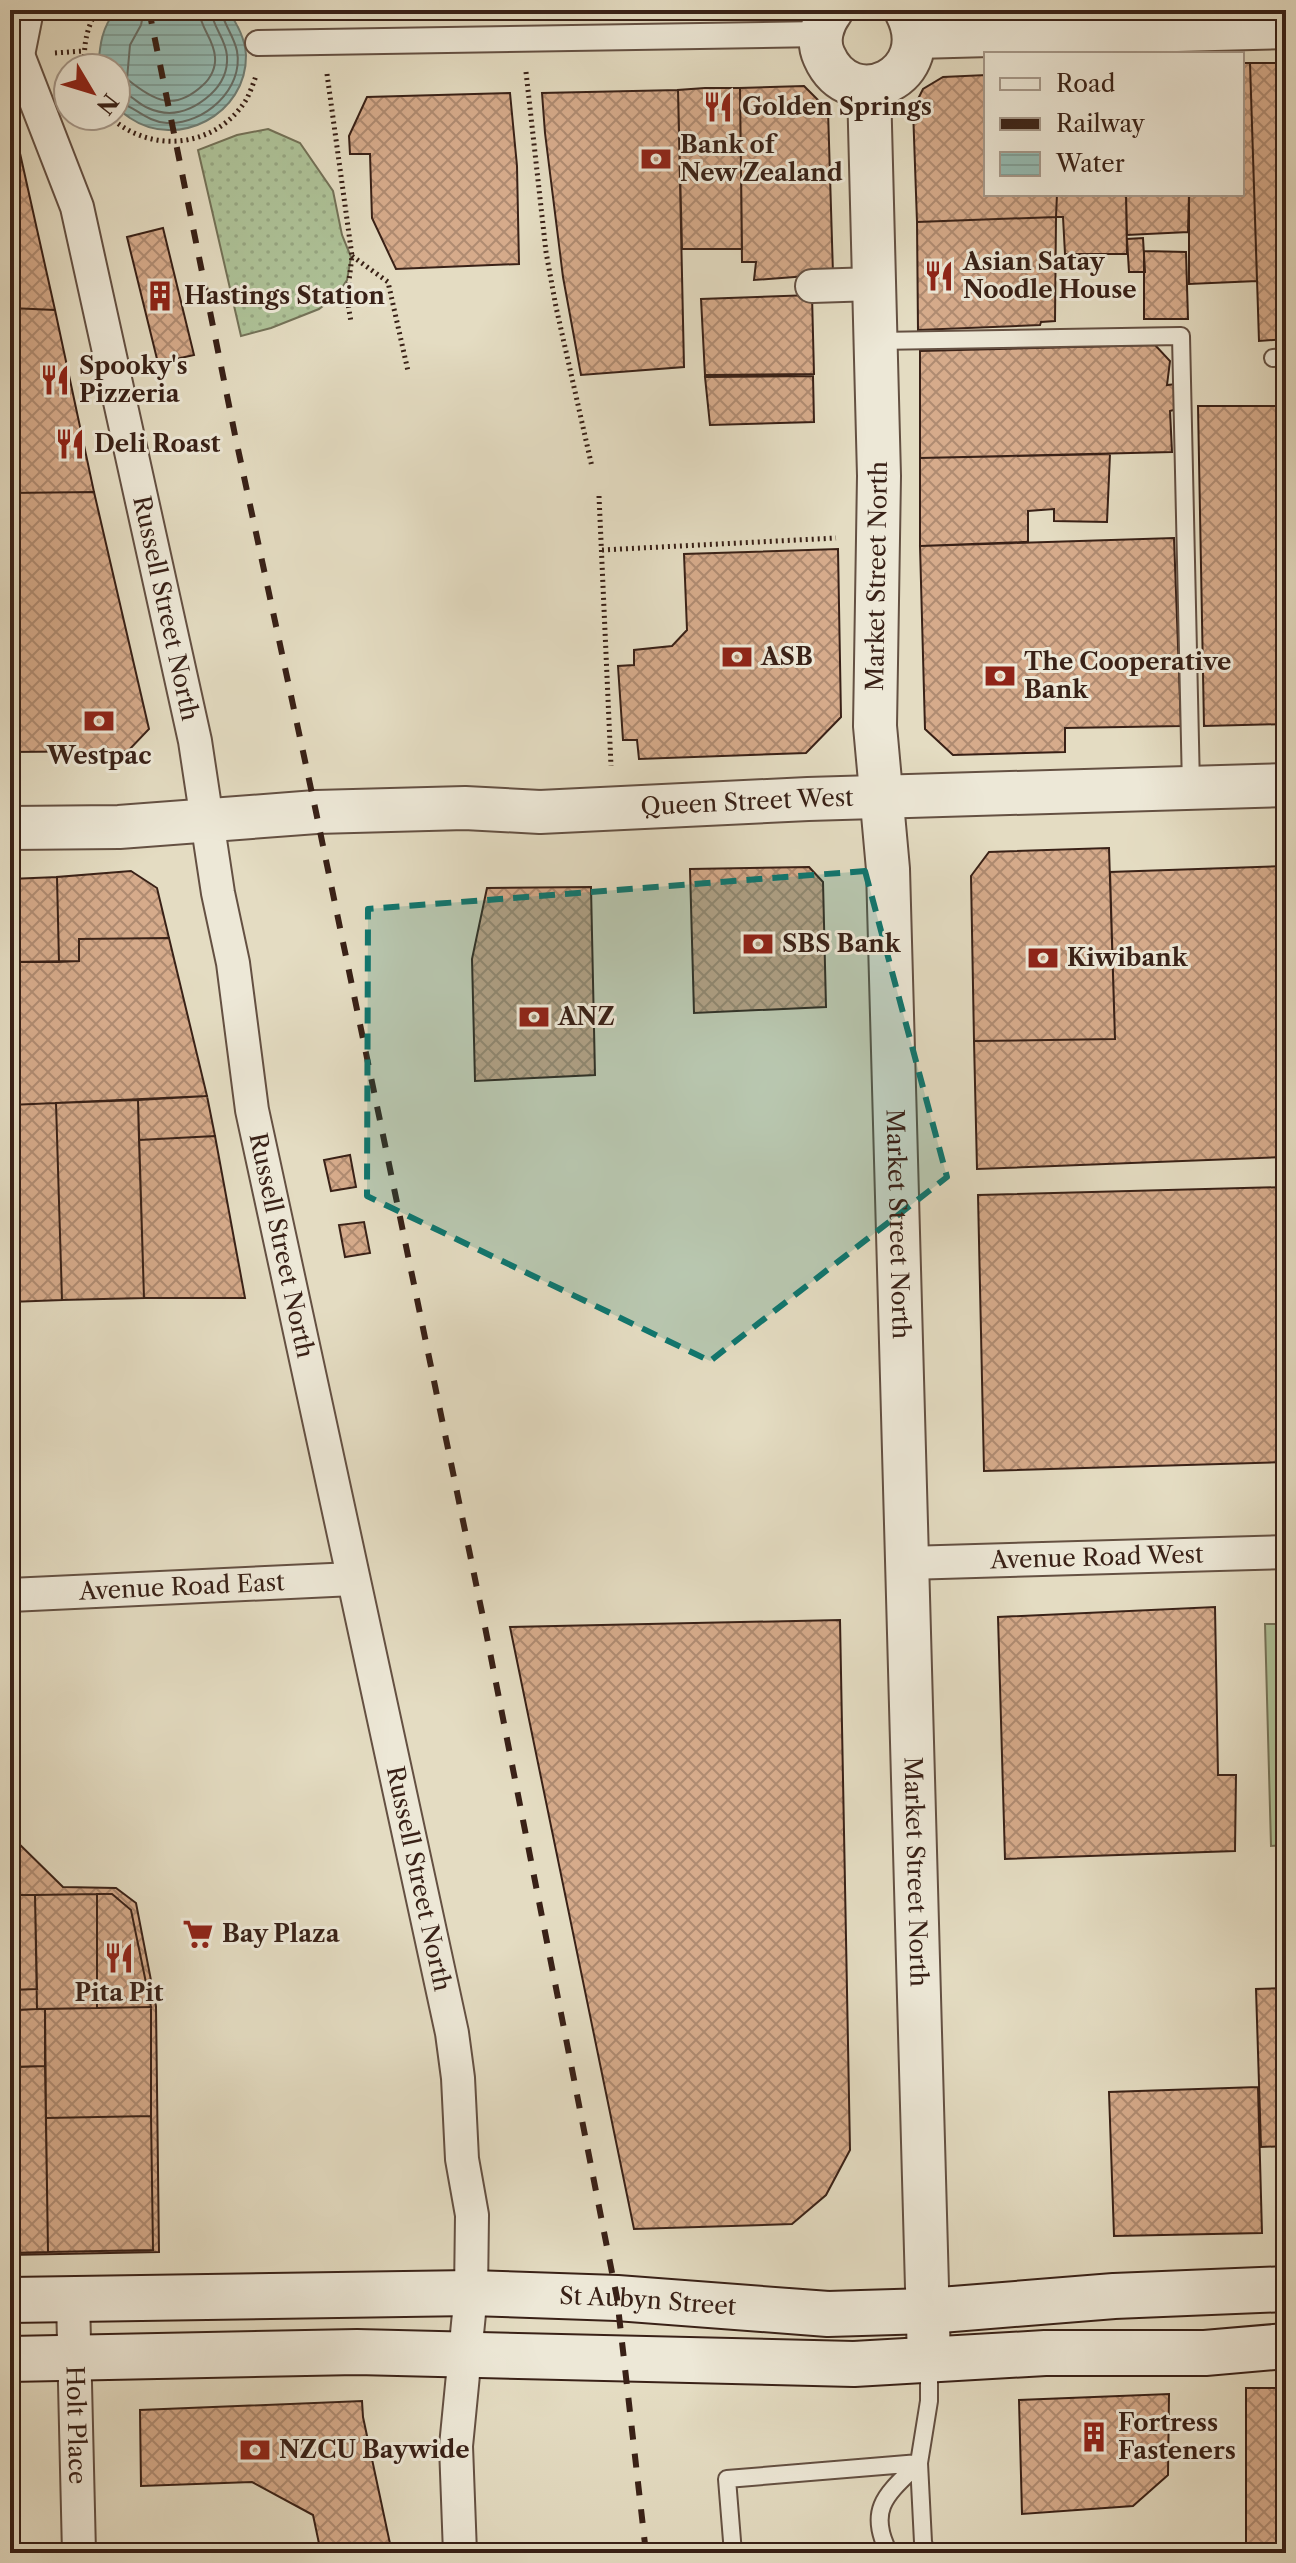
<svg xmlns="http://www.w3.org/2000/svg" width="1296" height="2563" font-family="'Libre Caslon Text',serif">
	<style>
		.grass { fill: url(#grass-dots); stroke: #747258; stroke-width: 2 }
		.pitch { fill: #aec298; stroke: #747258; stroke-width: 2 }
		.water { fill: url(#water-rules); stroke: #707e75; stroke-width: 2 }
		.lines { fill: none; stroke-linecap: round; stroke-linejoin: round }
		.shore { stroke: #676e66; stroke-width: 2 }
		.building { fill: url(#building-cross-hatch); stroke: #392117; stroke-width: 2 }
		.service-casing { stroke: #645042; stroke-width: 20 }
		.pedestrian-casing { stroke: #645042; stroke-width: 28 }
		.minor-casing { stroke: #645042; stroke-width: 36 }
		.tertiary-casing { stroke: #645042; stroke-width: 46 }
		.secondary-casing { stroke: #392117; stroke-width: 48 }
		.path { stroke: #392117; stroke-width: 5; stroke-dasharray: 2 4; stroke-linecap: butt }
		.service { stroke: #ede8d7; stroke-width: 16 }
		.pedestrian { stroke: #ede8d7; stroke-width: 24 }
		.minor { stroke: #ede8d7; stroke-width: 32 }
		.tertiary { stroke: #ede8d7; stroke-width: 42 }
		.secondary { stroke: #ede8d7; stroke-width: 44 }
		.rail { stroke: #392117; stroke-width: 6; stroke-dasharray: 14 14; stroke-linecap: butt }
		.marked { fill: #0f766e; fill-opacity: 0.2; stroke: #0f766e; stroke-width: 6; stroke-dasharray: 16 10; stroke-linejoin: round }
		.labels { text-anchor: middle; stroke-width: 6; stroke-linejoin: round; paint-order: stroke }
		.poi-label { font-size: 24px; font-weight: bold; fill: #392117; stroke: #ede8d7; text-anchor: start }
		.street-label { font-size: 24px; fill: #392117; stroke: #ede8d7 }
	</style>
	<defs>
		<pattern id="grass-dots" width="8" height="8" patternUnits="userSpaceOnUse" patternTransform="scale(2)"><rect width="8" height="8" fill="#aec298"/><path d="M2 2h.1M6 6h.1" fill="none" stroke="#96a682" stroke-width="1.8" stroke-linecap="round"/></pattern>
		<pattern id="water-rules" width="6" height="5" patternUnits="userSpaceOnUse" patternTransform="scale(2)"><rect width="6" height="5" fill="#95bcb4"/><path d="M0 2.5h6" fill="none" stroke="#81a19a"/></pattern>
		<pattern id="building-cross-hatch" width="8" height="8" patternUnits="userSpaceOnUse" patternTransform="scale(2)"><rect width="8" height="8" fill="#d6ab8b"/><path d="M0 0l8 8M0 8l8-8" fill="none" stroke="#af8b71"/></pattern>
	</defs>
	<rect width="100%" height="100%" fill="#e4dcc2"/>
	<filter id="stains"><feTurbulence type="fractalNoise" baseFrequency=".0025" numOctaves="4"/><feColorMatrix values="0 0 0 0 .2 0 0 0 0 .09 0 0 0 0 .02 0 0 0 .5 -.17"/></filter>
	<radialGradient id="worn" r=".72"><stop offset=".6" stop-color="#630" stop-opacity="0"/><stop offset="1" stop-color="#630" stop-opacity=".3"/></radialGradient>
	<!-- grass -->
	<path class="grass" d="M268 129 300 143 333 191 342 235 351 257 347 280 337 295 319 309 271 328 241 336 198 150 237 135Z"/>
	<!-- pitch -->
	<path class="pitch" d="M1265 1624H1286V1845L1271 1846Z"/>
	<!-- water -->
	<path class="water" d="M116 10H227C237 23 245 39 246 55 247 115 177 150 130 118 125 114 118 111 116 105 113 96 116 79 116 68H98C100 45 101 29 116 10Z"/>
	<g class="lines">
		<!-- shore -->
		<path class="shore" d="M144 10 141 25 130 45 127 79C154 101 174 112 203 85 211 78 216 67 215 57 214 39 200 28 199 10
			M116 92C130 92 136 103 148 108 172 119 193 110 210 95 221 85 228 71 227 56 226 39 212 26 211 10
			M116 102C133 104 145 122 167 123 204 125 244 89 237 51 234 36 223 23 221 10"/>
	</g>
	<!-- building -->
	<path class="building" d="M1242 63H1250L1257 281 1189 284V194H1242Z
		M1250 63H1282L1286 170V339L1259 341Z
		M1282 63H1286V170Z
		M986 75V194H1057L1056 217 917 222 913 109 923 89 943 77Z
		M804 86 828 110 833 274 754 280 756 262H742L740 88Z
		M705 88H740L742 249H682L678 90Z
		M678 90 684 367 581 375 563 277 545 133 542 93Z
		M510 93 517 166 519 264 396 269 372 218 370 154H350L349 136 367 97Z
		M10 128 15 131 55 310 10 308Z
		M1057 194H1126L1127 254H1065L1063 217H1056Z
		M1126 194H1189L1188 232 1127 235Z
		M1056 217 1055 321 1041 322 1040 325 918 330 917 222Z
		M163 228 194 355 158 363 127 237Z
		M1143 238 1145 272H1129L1127 239Z
		M1144 251 1186 252 1188 319H1144Z
		M812 295 814 374 705 375 701 299Z
		M10 308 55 310 94 492 10 493Z
		M1155 345 1170 361 1167 385 1176 384 1177 409 1170 411 1172 452 920 458V351Z
		M813 376 814 422 710 425 705 377Z
		M1198 406H1286V724L1204 726Z
		M1110 454 1107 522 1054 521V509L1028 511V542L920 546V458Z
		M94 492 149 729 128 751 10 752V493Z
		M1174 538 1181 726 1065 728V752L953 755 925 729 920 546Z
		M838 549 841 717 806 753 639 759 637 740H623L618 666 634 665V650L672 646 687 630 684 554Z
		M1109 848 1115 1039 974 1041 971 876 989 852Z
		M1286 866V1157L977 1169 974 1041 1115 1039 1110 872Z
		M809 867 823 882 826 1007 694 1013 690 869Z
		M131 871 157 888 169 938 79 939V961L59 962 57 877Z
		M57 877 59 962H11L10 879Z
		M591 887 595 1075 475 1081 472 959 487 888Z
		M169 938 207 1096 12 1105 11 962 79 961V939Z
		M207 1096 215 1136 139 1140 138 1100Z
		M138 1100 144 1298 62 1300 56 1103Z
		M56 1103 62 1300 10 1302V1105Z
		M215 1136 245 1298H144L139 1140Z
		M350 1155 356 1187 331 1191 324 1160Z
		M1286 1187V1462L984 1471 978 1195Z
		M364 1222 370 1253 345 1257 339 1225Z
		M1215 1607 1218 1775H1236L1235 1851 1005 1859 998 1617Z
		M840 1620 850 2150 826 2195 792 2224 634 2229 510 1627Z
		M10 1835 63 1887 116 1888 136 1903 156 2006 159 2252 10 2255Z
		M97 1894V2008L37 2009 35 1895Z
		M97 1894H112L131 1910 151 2007 97 2008Z
		M11 1895H35L37 1989 10 1990Z
		M1286 1988V2146L1261 2147 1256 1989Z
		M151 2007V2116L46 2118 45 2009Z
		M37 2009H45V2066L20 2067 18 2010Z
		M10 2010H18L20 2067H10Z
		M45 2066 48 2252 10 2253V2067Z
		M1258 2087 1262 2233 1114 2236 1109 2092Z
		M151 2116 153 2250 48 2252 46 2118Z
		M1246 2388H1286V2553H1246Z
		M1169 2394 1168 2475 1133 2506 1022 2514 1019 2400Z
		M362 2401 363 2417 392 2553H321L313 2515 252 2482 141 2486 140 2410Z"/>
	<g class="lines">
		<!-- service casing -->
		<g class="service-casing">
			<path id="service" d="M876 341 1181 336 1191 787
				M1273 358 1286 357
				M733 2553 727 2479 919 2463
				M889 2553C866 2508 888 2493 919 2463
				M926 2553 923 2542 919 2463 929 2401V2361"/>
		</g>
		<!-- pedestrian casing -->
		<g class="pedestrian-casing">
			<path id="pedestrian" d="M258 43 821 34"/>
		</g>
		<!-- minor casing -->
		<g class="minor-casing">
			<g id="minor">
				<path id="s1" d="M18 55 77 207 195 741 218 893 233 963 252 1110 452 2033 458 2078 462 2159 472 2215 471 2293 456 2446 460 2553"/>
				<path d="M18 55 27 10"/>
				<path d="M812 286 874 284"/>
				<path id="s2" d="M907 1563 1286 1552"/>
				<path id="s3" d="M10 1595 353 1579"/>
				<path id="s4" d="M73 2299 79 2553"/>
			</g>
		</g>
		<!-- tertiary casing -->
		<g class="tertiary-casing">
			<g id="tertiary">
				<path d="M832 10C822 23 817 41 824 56 851 118 940 76 906 11"/>
				<path d="M916 37 1286 27"/>
				<path id="s5" d="M869 87 879 476 875 726 888 869 929 2360"/>
				<path id="s6" d="M10 828 119 827 316 812 465 808 540 812 808 799 1286 785"/>
			</g>
		</g>
		<!-- secondary casing -->
		<g class="secondary-casing">
			<g id="secondary">
				<path id="s7" d="M10 2300 471 2293 617 2298 828 2314 928 2311 1114 2296 1286 2289"/>
				<path d="M10 2359 357 2352 854 2364 1045 2353H1205L1286 2346"/>
			</g>
		</g>
		<!-- path -->
		<path class="path" d="M55 53 83 51
			M85 68C83 47 86 29 97 10
			M526 72 546 252 556 307 592 467
			M327 74 352 256 347 298 351 322
			M109 116C150 155 216 148 246 100 250 93 253 84 256 76
			M352 256 388 282 408 371
			M599 496 611 766
			M602 550 836 538"/>
		<!-- service -->
		<use href="#service" class="service"/>
		<!-- pedestrian -->
		<use href="#pedestrian" class="pedestrian"/>
		<!-- minor -->
		<use href="#minor" class="minor"/>
		<!-- tertiary -->
		<use href="#tertiary" class="tertiary"/>
		<!-- secondary -->
		<use href="#secondary" class="secondary"/>
		<!-- rail -->
		<path class="rail" d="M149 10 235 435 316 812 485 1627 617 2298 646 2553"/>
	</g>
	<!-- marked area -->
	<path class="marked" d="M865 871 947 1177 710 1361 367 1196 368 909Z"/>
	<!-- icons -->
	<defs>
		<g id="restaurant-bare" transform="scale(2.4)"><path d="M-5-6h1v4h1v-4h1v4h1v-4h1v5L-1.5 .5V6h-2V.5L-5-1ZM5-6V6H3V1.5H1.5Q1.5-4 5-6Z" fill="#8f2418" stroke="#ede8d7" stroke-width="2.5" paint-order="stroke"/></g>
		<g id="bank-bare" transform="scale(2.4)"><path d="M-6-4H6V4H-6ZM0-2.3a2.3 2.3 0 1 0 0 4.6a2.3 2.3 0 1 0 0-4.6Z" fill="#8f2418" stroke="#ede8d7" stroke-width="2.5" paint-order="stroke"/></g>
		<g id="building-bare" transform="scale(2.4)"><path d="M-4-6H4V6H1V3H-1V6H-4ZM-2.5-4.3h1.7v1.8h-1.7ZM.8-4.3h1.7v1.8H.8ZM-2.5-1h1.7V.8h-1.7ZM.8-1h1.7V.8H.8Z" fill="#8f2418" stroke="#ede8d7" stroke-width="2.5" paint-order="stroke"/></g>
		<g id="supermarket-bare" transform="scale(2.4)"><path d="M-6-5.5h2.5l.6 2H6L4.5 2H-2.5L-4.4-4H-6ZM-1.5 3.2a1.3 1.3 0 1 0 .1 0ZM3 3.2a1.3 1.3 0 1 0 .1 0Z" fill="#8f2418" stroke="#ede8d7" stroke-width="2.5" paint-order="stroke"/></g>
	</defs>
	<g fill-rule="evenodd">
		<use href="#restaurant-bare" x="718" y="107"/>
		<use href="#bank-bare" x="656" y="159"/>
		<use href="#restaurant-bare" x="939" y="276"/>
		<use href="#building-bare" x="160" y="296"/>
		<use href="#restaurant-bare" x="55" y="380"/>
		<use href="#restaurant-bare" x="70" y="444"/>
		<use href="#bank-bare" x="737" y="657"/>
		<use href="#bank-bare" x="1000" y="676"/>
		<use href="#bank-bare" x="99" y="721"/>
		<use href="#bank-bare" x="758" y="944"/>
		<use href="#bank-bare" x="1043" y="958"/>
		<use href="#bank-bare" x="534" y="1017"/>
		<use href="#supermarket-bare" x="198" y="1934"/>
		<use href="#restaurant-bare" x="119" y="1958"/>
		<use href="#building-bare" x="1094" y="2437"/>
		<use href="#bank-bare" x="255" y="2450"/>
	</g>
	<g class="labels">
		<!-- poi labels -->
		<g class="poi-label">
			<text x="742" y="115">Golden Springs</text>
			<text x="680" y="153">Bank of<tspan x="680" dy="28">New Zealand</tspan></text>
			<text x="963" y="270">Asian Satay<tspan x="963" dy="28">Noodle House</tspan></text>
			<text x="184" y="304">Hastings Station</text>
			<text x="79" y="374">Spooky's<tspan x="79" dy="28">Pizzeria</tspan></text>
			<text x="94" y="452">Deli Roast</text>
			<text x="761" y="665">ASB</text>
			<text x="1024" y="670">The Cooperative<tspan x="1024" dy="28">Bank</tspan></text>
			<text x="99" y="764" text-anchor="middle">Westpac</text>
			<text x="782" y="952">SBS Bank</text>
			<text x="1067" y="966">Kiwibank</text>
			<text x="558" y="1025">ANZ</text>
			<text x="222" y="1942">Bay Plaza</text>
			<text x="119" y="2001" text-anchor="middle">Pita Pit</text>
			<text x="1118" y="2431">Fortress<tspan x="1118" dy="28">Fasteners</tspan></text>
			<text x="279" y="2458">NZCU Baywide</text>
		</g>
		<!-- street labels -->
		<g class="street-label">
			<text transform="translate(877 576) rotate(-89)" y="8">Market Street North</text>
			<text dy="8" stroke="none"><textPath href="#s1" startOffset="574">Russell Street North</textPath></text>
			<text dy="8" stroke="none"><textPath href="#s6" startOffset="738">Queen Street West</textPath></text>
			<text dy="8" stroke="none"><textPath href="#s5" startOffset="1138">Market Street North</textPath></text>
			<text dy="8" stroke="none"><textPath href="#s1" startOffset="1222">Russell Street North</textPath></text>
			<text dy="8" stroke="none"><textPath href="#s2" startOffset="190">Avenue Road West</textPath></text>
			<text dy="8" stroke="none"><textPath href="#s3" startOffset="172">Avenue Road East</textPath></text>
			<text dy="8" stroke="none"><textPath href="#s5" startOffset="1786">Market Street North</textPath></text>
			<text dy="8" stroke="none"><textPath href="#s1" startOffset="1870">Russell Street North</textPath></text>
			<text dy="8" stroke="none"><textPath href="#s7" startOffset="638">St Aubyn Street</textPath></text>
			<text dy="8" stroke="none"><textPath href="#s4" startOffset="126">Holt Place</textPath></text>
		</g>
	</g>
	<!-- margin -->
	<rect width="1296" height="2563" fill="none" stroke="#e4dcc2" stroke-width="40"/>
	<rect x="12" y="12" width="1272" height="2539" fill="none" stroke="#392117" stroke-width="4"/>
	<rect x="20" y="20" width="1256" height="2523" fill="none" stroke="#392117" stroke-width="2"/>
	<!-- legend -->
	<rect x="984" y="52" width="260" height="144" fill="#ede8d7" stroke="#a5988a" stroke-width="2"/>
	<rect x="1000" y="78" width="40" height="12" fill="#ede8d7" stroke="#a5988a" stroke-width="2"/>
	<text x="1056" y="92" font-size="24" fill="#392117">Road</text>
	<rect x="1000" y="118" width="40" height="12" fill="#392117" stroke="#a5988a" stroke-width="2"/>
	<text x="1056" y="132" font-size="24" fill="#392117">Railway</text>
	<rect x="1000" y="152" width="40" height="24" fill="url(#water-rules)" stroke="#a5988a" stroke-width="2"/>
	<text x="1056" y="172" font-size="24" fill="#392117">Water</text>
	<!-- north arrow -->
	<g transform="translate(92 92) rotate(128)"><circle r="38" fill="#ede8d7" stroke="#a5988a" stroke-width="2"/>
	<path d="M0-6L14 30L0 20L-14 30Z" fill="#8f2418"/>
	<text y="-12" font-size="22" font-weight="bold" text-anchor="middle" fill="#392117">N</text>
	</g>
	<rect width="100%" height="100%" filter="url(#stains)"/>
	<rect width="100%" height="100%" fill="url(#worn)"/>
</svg>
